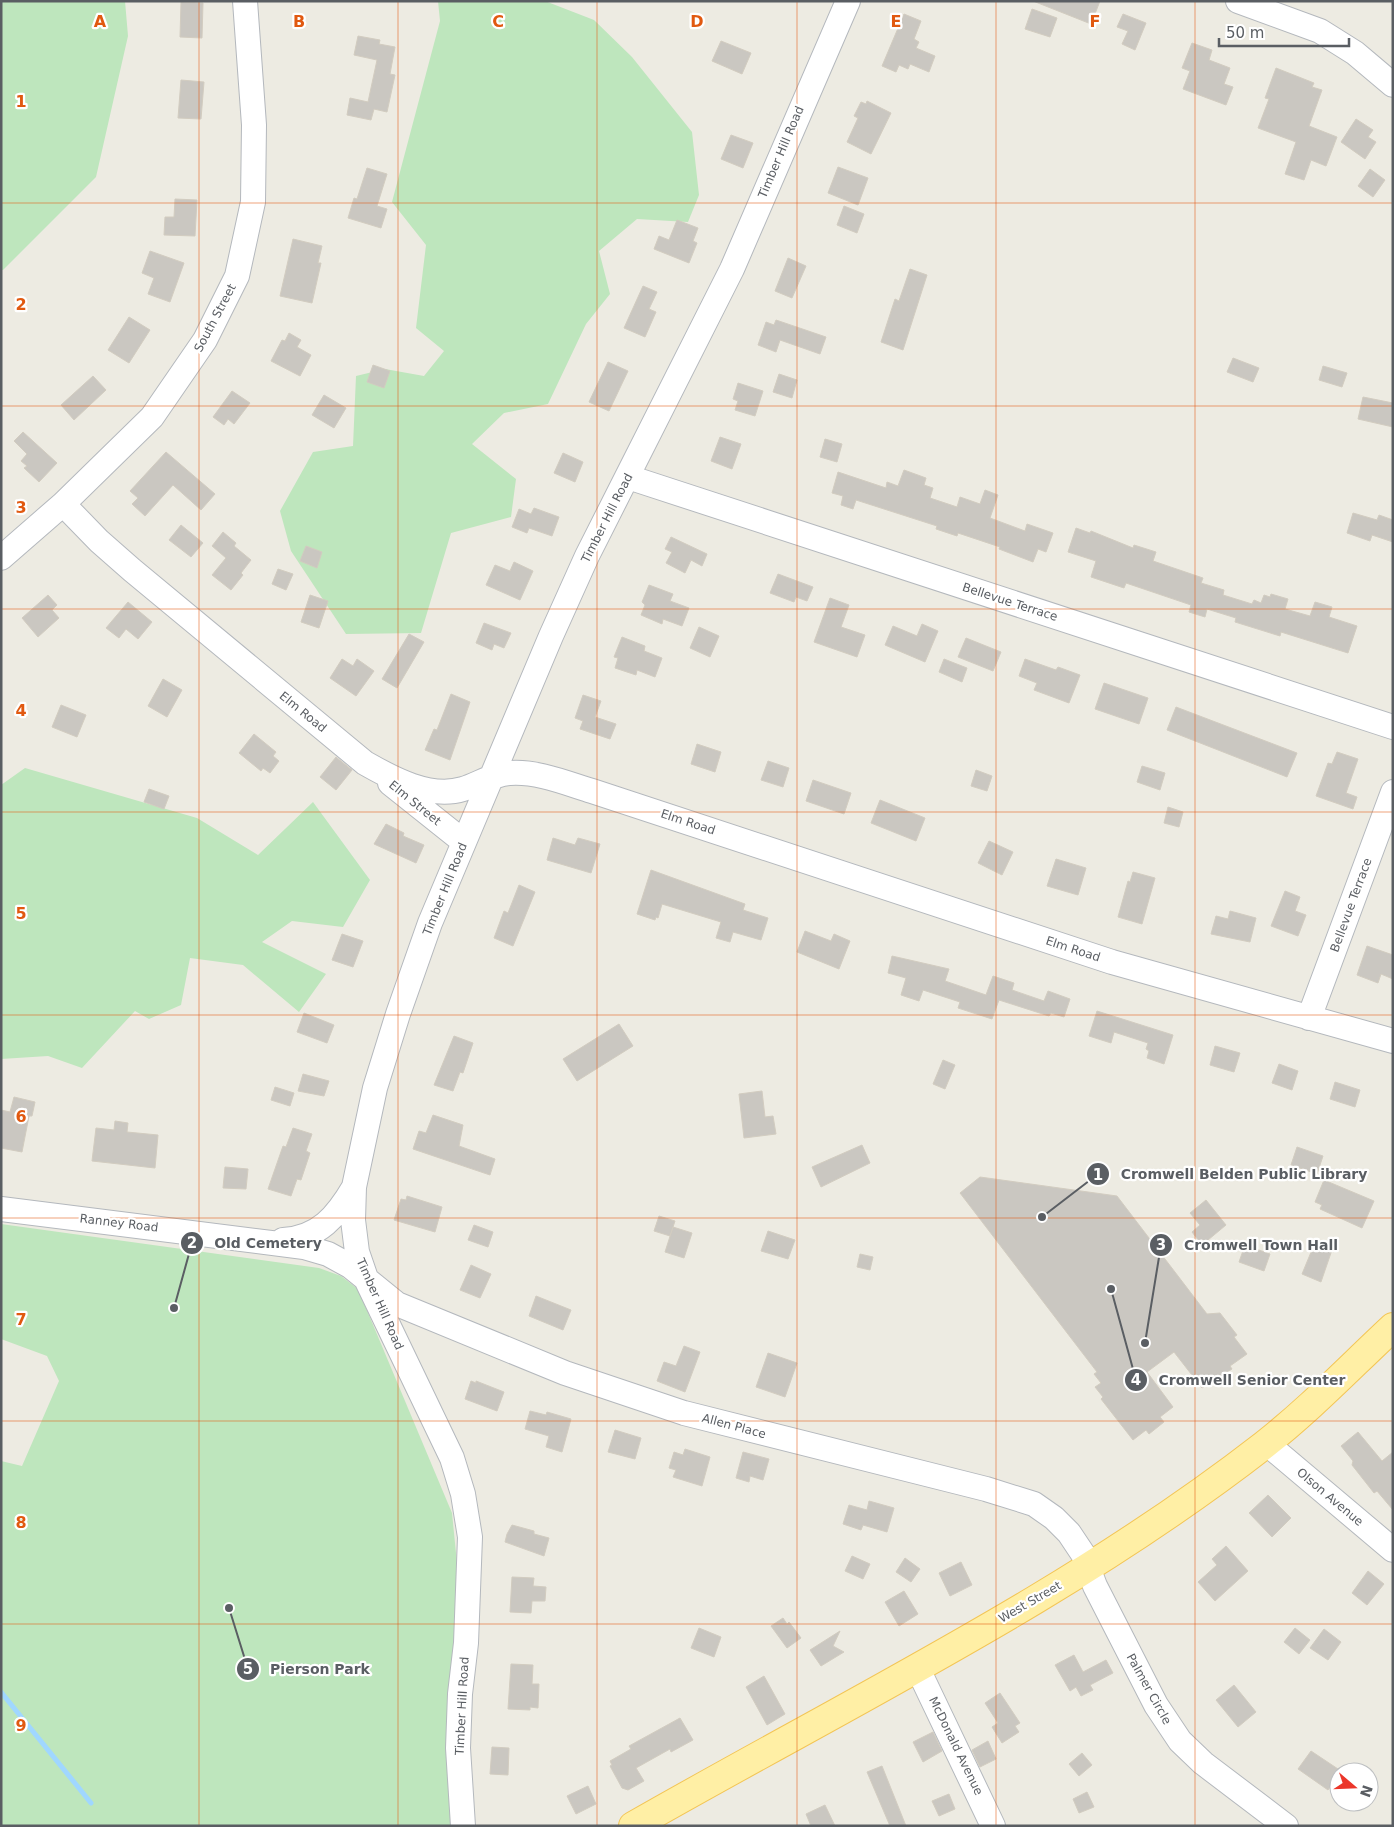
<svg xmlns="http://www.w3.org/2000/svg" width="1394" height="1827" font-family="'DejaVu Sans',sans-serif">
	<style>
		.green { fill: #bee6bd }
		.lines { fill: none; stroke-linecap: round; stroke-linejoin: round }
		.stream { stroke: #a0d7ff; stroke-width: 5 }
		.building { fill: #cac7c1; stroke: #d2ccc0 }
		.minor-casing { stroke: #b4b8bd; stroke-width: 26 }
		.major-casing { stroke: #f3c555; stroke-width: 30 }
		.minor { stroke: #fff; stroke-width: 24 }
		.major { stroke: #ffefa5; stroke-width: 28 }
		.grid { fill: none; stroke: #e15910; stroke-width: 1; stroke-opacity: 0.55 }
		.labels { text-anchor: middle; stroke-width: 4.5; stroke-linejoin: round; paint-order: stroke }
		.street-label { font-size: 12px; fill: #5a5e63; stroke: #fff }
		.grid-label { font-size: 16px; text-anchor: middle; font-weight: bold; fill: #e15910; stroke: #fff; stroke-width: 4.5; stroke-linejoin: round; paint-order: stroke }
		.leader { fill: none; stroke: #5a5e63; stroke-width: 2 }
		.callout-dot { fill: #5a5e63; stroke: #fff; stroke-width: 2 }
		.mark-label { font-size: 15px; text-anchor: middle; font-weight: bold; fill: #fff }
		.callout-label { font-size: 14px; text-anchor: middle; font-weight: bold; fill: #5a5e63; stroke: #fff; stroke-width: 4.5; stroke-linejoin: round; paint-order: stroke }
	</style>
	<rect width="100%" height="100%" fill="#edebe2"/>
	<!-- green -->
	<path class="green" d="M1 1H125L128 36 96 177 3 270H1Z
		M438 1H545L594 20 632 57 692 132 699 195 688 222 637 219 599 251 610 294 586 324 548 404 504 413 472 444 516 479 511 517 451 533 421 633 346 634 291 551 280 511 313 452 353 446 356 376 385 369 424 376 444 351 416 328 426 245 392 202 440 21Z
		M25 768 197 818 258 855 313 802 370 880 343 927 292 921 262 942 326 974 299 1012 243 965 190 958 181 1005 149 1019 135 1011 82 1068 48 1056 1 1059V785Z
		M1 1224 319 1268 341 1276 358 1289 452 1513 458 1573 454 1650 452 1826H1V1461L22 1466 59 1381 47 1356 1 1339Z"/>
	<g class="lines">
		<!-- stream -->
		<path class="stream" d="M1 1692 91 1803"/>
	</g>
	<!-- building -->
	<path class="building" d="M1033 1H1100L1091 24Z
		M181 2 203 3 202 38 180 37Z
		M1032 9 1057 18 1050 37 1025 29Z
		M904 14 921 21 914 39 919 42 916 48 935 56 929 72 910 64 908 69 899 65 896 72 882 66Z
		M1123 14 1146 23 1135 50 1122 44 1128 31 1117 27Z
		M358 36 380 40 379 44 395 47 390 74 395 75 387 112 374 109 371 120 347 115 350 98 368 102 377 60 354 55Z
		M721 41 751 53 742 74 712 61Z
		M1192 43 1212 50 1209 60 1230 68 1224 84 1233 87 1226 105 1183 89 1190 71 1182 68Z
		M1276 68 1314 83 1312 87 1322 90 1309 126 1337 137 1326 166 1311 160 1304 180 1285 174 1296 142 1258 128 1269 99 1265 98Z
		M181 80 204 82 201 119 178 118Z
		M867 101 891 113 871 154 847 142 858 118 854 116 861 102 866 104Z
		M1356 119 1373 130 1368 137 1376 142 1365 159 1341 142Z
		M731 135 753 143 743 168 721 159Z
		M838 167 868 178 858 205 828 193Z
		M367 168 387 174 377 206 387 209 381 228 348 218 354 198 357 199Z
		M1370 169 1385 180 1373 197 1358 186Z
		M175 199 197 200 195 236 164 235 165 217H174Z
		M844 206 864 214 857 233 837 225Z
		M677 220 698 228 693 241 697 243 689 263 654 249 659 236 669 240Z
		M293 239 322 246 318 263H321L312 303 280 296Z
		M150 251 184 263 170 302 148 294 154 278 142 273Z
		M788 258 806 266 792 298 775 291Z
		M910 269 927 275 903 350 881 342 895 299 899 301Z
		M643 286 657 292 649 309 656 312 645 337 624 328Z
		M129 317 150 330 129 363 108 350Z
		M776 320 826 337 820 354 780 340 776 352 758 345 766 322 774 325Z
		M289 333 301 340 297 347 311 355 300 376 271 361 282 340 285 341Z
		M1233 358 1259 368 1253 382 1227 372Z
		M608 362 628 371 609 411 589 402Z
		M373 365 390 371 384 388 367 382Z
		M1323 366 1347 373 1342 387 1319 380Z
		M779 374 797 380 792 398 773 392Z
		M93 376 106 390 74 420 61 405Z
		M738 383 763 391 755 416 735 410 738 401 733 399Z
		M232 391 250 403 234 424 228 419 224 425 213 417Z
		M324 395 346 408 334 428 312 415Z
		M1363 397 1393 403V427L1358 419Z
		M23 432 57 463 39 482 24 468 27 466 21 461 27 454 14 441Z
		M720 437 741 444 732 469 711 461Z
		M825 439 842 444 837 462 820 457Z
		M166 452 215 494 201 510 173 485 145 516 132 504 138 498 130 491Z
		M563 453 583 462 575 482 554 473Z
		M904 470 926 478 924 485 933 488 930 498 957 507 960 497 980 504 985 490 998 495 990 518 1025 531 1027 524 1053 533 1046 552 1038 549 1033 562 999 549 1000 547 958 533 957 536 936 529 937 526 856 500 853 509 841 505 843 496 832 493 838 472 886 488 887 482 898 486Z
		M534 508 559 517 552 536 529 528 527 533 512 527 519 509 531 514Z
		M1353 513 1377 520 1379 515 1393 520V542L1372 535 1370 541 1347 533Z
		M181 525 203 543 191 557 169 540Z
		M1076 528 1090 533 1091 531 1133 548 1134 545 1156 552 1153 561 1203 578 1201 583 1224 590 1223 595 1252 604 1254 600 1261 603 1264 595 1270 597 1271 594 1288 599 1285 609 1310 616 1315 602 1332 607 1329 617 1357 626 1348 653 1281 632 1280 636 1235 622 1236 618 1207 609 1205 617 1189 612 1191 605 1126 583 1124 588 1091 577 1096 561 1068 552Z
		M223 532 236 543 234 546 251 560 241 573 243 575 231 590 212 575 226 558 212 546Z
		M671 537 707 554 702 566 691 560 685 573 666 563 672 552 665 549Z
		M306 546 322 552 317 568 300 561Z
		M514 562 533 571 520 600 486 585 495 565 510 571Z
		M278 569 293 574 286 590 272 584Z
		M778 574 813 587 807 601 796 597 794 602 770 593Z
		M649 585 673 594 670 601 689 608 682 626 663 619 662 624 641 615 645 605 642 602Z
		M48 595 57 605 52 610 59 618 38 637 22 618Z
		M310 595 328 601 319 628 301 622Z
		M830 598 849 605 841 627 865 635 857 657 814 642Z
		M128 602 152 622 138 639 126 629 119 638 106 628Z
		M484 623 511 633 504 648 494 644 492 650 476 643Z
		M922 624 938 631 925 662 885 645 893 626 917 636Z
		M699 627 719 636 710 657 690 648Z
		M409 634 424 642 397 688 382 679Z
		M622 637 645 646 644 651 662 658 655 677 637 670 636 675 615 668 618 658 614 657Z
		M966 638 1001 652 993 671 958 657Z
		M342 659 353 666 357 659 374 671 356 696 330 678Z
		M944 659 967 668 962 682 939 672Z
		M1025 659 1056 670 1058 667 1080 675 1069 703 1034 690 1037 683 1019 676Z
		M163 679 182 690 167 717 148 706Z
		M1104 683 1148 698 1139 724 1095 709Z
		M451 694 470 702 450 760 425 750 434 729 437 730Z
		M583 695 601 701 595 717 616 724 610 739 580 729 583 721 575 718Z
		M61 705 86 715 77 737 52 727Z
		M1176 707 1297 753 1287 777 1167 730Z
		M254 734 276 752 273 756 279 761 270 773 263 768 261 771 239 753Z
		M697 744 721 752 715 772 691 764Z
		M1337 752 1358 759 1346 793 1357 797 1353 809 1316 796 1328 763 1332 764Z
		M336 757 352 770 336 790 320 777Z
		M768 761 789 768 783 787 761 780Z
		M1142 766 1165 773 1160 790 1137 782Z
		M976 770 992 776 987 791 971 786Z
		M813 780 851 793 844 814 806 801Z
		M149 789 169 796 164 809 144 802Z
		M880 800 925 818 916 841 871 823Z
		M1168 807 1183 812 1179 827 1164 823Z
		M386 824 404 833 403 836 424 845 416 863 374 844Z
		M553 838 575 845 578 838 600 844 591 873 547 860Z
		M989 841 1013 852 1002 875 978 863Z
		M1056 859 1086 868 1078 895 1047 886Z
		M651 870 745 904 743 910 768 918 761 940 733 932 730 942 716 938 721 922 662 904 658 918 656 917 655 920 637 914Z
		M1133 872 1155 878 1142 924 1118 917 1128 881 1130 882Z
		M519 885 535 892 513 946 494 938 504 911 508 913Z
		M1285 891 1300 897 1295 911 1306 915 1298 936 1271 926Z
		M1230 911 1256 918 1250 942 1211 934 1216 916 1228 919Z
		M805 931 831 941 834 934 850 941 839 969 797 952Z
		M342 934 363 941 353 967 332 960Z
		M1367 946 1393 955V979L1381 974 1378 983 1357 975Z
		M892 956 949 969 945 981 986 995 993 976 1014 983 1012 990 1044 1001 1048 991 1070 999 1064 1017 1051 1013 1049 1016 999 1000 992 1019 958 1008 960 1002 923 990 919 1001 901 995 906 978 888 973Z
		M1097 1011 1173 1035 1164 1064 1147 1058 1149 1051 1146 1049 1148 1043 1114 1032 1111 1043 1089 1036Z
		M304 1013 334 1025 327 1043 297 1032Z
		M619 1024 633 1046 577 1081 563 1059Z
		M454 1036 473 1043 463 1073 460 1072 453 1091 434 1085Z
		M1215 1046 1240 1053 1234 1072 1210 1065Z
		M943 1060 955 1065 945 1089 933 1084Z
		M1279 1064 1298 1071 1292 1090 1272 1083Z
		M303 1074 329 1081 324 1096 298 1091Z
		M1335 1082 1360 1090 1355 1107 1330 1099Z
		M275 1087 294 1093 290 1106 271 1100Z
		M762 1091 765 1117 773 1116 776 1134 744 1138 739 1094Z
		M14 1097 35 1102 32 1116H29L22 1152 1 1148V1110L10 1112Z
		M433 1115 463 1125 459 1146 495 1159 490 1175 413 1149 419 1131 426 1133Z
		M115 1121 128 1123 127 1132 158 1135 155 1168 92 1161 96 1128 114 1130Z
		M293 1128 312 1134 306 1151 310 1153 301 1180 297 1179 291 1196 268 1189 283 1146 286 1147Z
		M862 1145 870 1163 821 1187 812 1167Z
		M1297 1147 1323 1156 1317 1174 1291 1165Z
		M225 1167 248 1169 246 1189 223 1188Z
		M980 1177 1117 1196 1207 1314 1220 1313 1237 1335 1234 1337 1247 1354 1230 1366 1232 1369 1202 1388 1174 1352 1147 1372 1173 1407 1160 1417 1164 1422 1149 1434 1146 1430 1133 1440 1101 1399 1103 1397 1095 1387 1101 1383 1094 1374 1097 1372 960 1193Z
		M1324 1180 1374 1201 1362 1228 1320 1209 1322 1205 1315 1202Z
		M407 1196 442 1207 435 1232 394 1220 401 1199 406 1200Z
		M1206 1200 1226 1225 1202 1245 1192 1232 1200 1225 1190 1213Z
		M659 1216 675 1221 670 1236 654 1231Z
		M474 1225 493 1232 488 1247 468 1240Z
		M673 1227 692 1233 684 1258 665 1252Z
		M768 1231 795 1240 788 1259 761 1251Z
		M1316 1240 1333 1247 1321 1282 1302 1274Z
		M1245 1245 1270 1254 1264 1271 1239 1262Z
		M860 1254 873 1257 870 1270 857 1267Z
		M471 1265 491 1274 480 1298 460 1290Z
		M536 1296 571 1310 563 1330 529 1316Z
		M684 1346 700 1352 685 1392 657 1381 664 1362 676 1366Z
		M768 1353 797 1363 785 1397 756 1387Z
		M471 1381 476 1383V1381L504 1392 497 1411 465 1399Z
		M530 1411 546 1415 547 1412 571 1419 562 1452 546 1447 549 1436 525 1429Z
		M615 1430 641 1438 635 1459 608 1452Z
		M1358 1432 1382 1461 1393 1452V1510L1377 1491 1374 1493 1352 1465 1353 1461 1341 1446Z
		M685 1449 710 1457 702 1486 673 1477 676 1470 669 1468 674 1452 683 1455Z
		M743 1452 769 1459 763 1480 750 1476 749 1482 736 1478Z
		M1268 1495 1291 1518 1272 1537 1249 1513Z
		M869 1501 894 1508 887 1532 863 1525 861 1530 843 1524 849 1505 867 1510Z
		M512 1525 534 1531V1534L549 1538 544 1556 505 1542 507 1534Z
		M1226 1546 1248 1571 1215 1601 1198 1582 1217 1565 1212 1559Z
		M852 1556 870 1564 863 1579 845 1571Z
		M905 1558 920 1569 911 1582 896 1572Z
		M961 1562 972 1585 950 1596 939 1573Z
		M1368 1571 1384 1584 1367 1605 1352 1593Z
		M512 1577 534 1578 533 1586 546 1587 545 1601H532L531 1613 510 1612Z
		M904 1591 918 1614 899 1626 885 1602Z
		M783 1618 787 1624 789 1622 801 1638 787 1648 771 1626Z
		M699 1628 721 1637 714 1657 691 1648Z
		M1295 1628 1310 1640 1299 1654 1284 1642Z
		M1324 1629 1341 1642 1328 1660 1310 1648Z
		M840 1631 833 1646 844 1652 821 1666 810 1650Z
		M1074 1655 1083 1672 1106 1660 1113 1673 1090 1685 1093 1690 1081 1696 1076 1687 1070 1691 1055 1665Z
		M511 1664 533 1665 532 1684H539L538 1708 530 1707V1710L508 1709Z
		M764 1676 785 1714 767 1725 746 1687Z
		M1234 1685 1256 1712 1238 1727 1216 1700Z
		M1000 1693 1020 1723 1015 1726 1019 1732 1002 1743 992 1727 998 1723 985 1703Z
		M680 1718 693 1740 671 1752 670 1749 636 1768 644 1781 628 1790 622 1788 610 1766 612 1765 610 1761 631 1749 629 1746Z
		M933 1732 942 1751 923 1762 913 1742Z
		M988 1741 996 1759 980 1767 972 1750Z
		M492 1747 509 1748 508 1775 490 1774Z
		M1311 1751 1341 1771 1328 1790 1298 1769Z
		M1082 1753 1092 1765 1079 1776 1069 1764Z
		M882 1766 906 1826H890L867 1772Z
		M588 1786 596 1804 576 1814 567 1796Z
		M1087 1792 1094 1807 1079 1813 1073 1799Z
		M949 1794 955 1809 939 1816 932 1801Z
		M825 1805 835 1826H811L806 1814Z"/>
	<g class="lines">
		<!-- minor casing -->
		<g class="minor-casing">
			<path id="minor" d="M1238 1 1320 31 1355 53 1393 85
				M628 477 1393 727
				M63 504 99 541 132 570 365 763C393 779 430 799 463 789 479 784 493 774 510 773 537 771 566 783 592 791L1112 962 1393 1041
				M1 558 63 504 152 417 205 340 237 276 253 202 254 125 245 1
				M390 783 464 842
				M1309 1018 1393 792
				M1 1209 304 1247 328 1254 350 1266 397 1304 565 1373 684 1413 986 1489 1034 1504 1054 1518 1069 1533 1083 1554 1095 1586 1156 1705 1180 1741 1203 1763 1286 1826
				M283 1240C319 1238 337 1216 354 1187
				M1266 1443 1393 1550
				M917 1667 993 1826
				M463 1826 458 1748 460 1694 466 1643 470 1537 463 1494 452 1458 367 1281 357 1252 353 1220 354 1187 375 1088 398 1014 430 923 551 636 587 556 732 269 848 1"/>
		</g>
		<!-- major casing -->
		<g class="major-casing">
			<path id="major" d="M633 1826C846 1704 1070 1596 1264 1445 1310 1409 1350 1367 1393 1327"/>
		</g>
		<!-- minor -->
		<use href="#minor" class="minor"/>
		<!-- major -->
		<use href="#major" class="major"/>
	</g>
	<!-- grid -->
	<path class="grid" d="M199 1V1826M398 1V1826M597 1V1826M797 1V1826M996 1V1826M1195 1V1826M1 203H1393M1 406H1393M1 609H1393M1 812H1393M1 1015H1393M1 1218H1393M1 1421H1393M1 1624H1393"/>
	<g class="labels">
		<!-- street labels -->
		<g class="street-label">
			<text transform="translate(781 152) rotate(-67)" y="4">Timber Hill Road</text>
			<text transform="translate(215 318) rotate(-62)" y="4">South Street</text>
			<text transform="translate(607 518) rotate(-63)" y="4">Timber Hill Road</text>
			<text transform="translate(1010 602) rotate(18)" y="4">Bellevue Terrace</text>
			<text transform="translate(303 712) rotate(39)" y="4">Elm Road</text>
			<text transform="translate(415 803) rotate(39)" y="4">Elm Street</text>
			<text transform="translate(688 822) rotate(18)" y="4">Elm Road</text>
			<text transform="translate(445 889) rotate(-68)" y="4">Timber Hill Road</text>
			<text transform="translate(1351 905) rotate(-70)" y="4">Bellevue Terrace</text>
			<text transform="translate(1073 949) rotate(18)" y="4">Elm Road</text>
			<text transform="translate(119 1223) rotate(7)" y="4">Ranney Road</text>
			<text transform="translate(380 1304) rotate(66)" y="4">Timber Hill Road</text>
			<text transform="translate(734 1426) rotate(15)" y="4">Allen Place</text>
			<text transform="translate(1330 1497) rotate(40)" y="4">Olson Avenue</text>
			<text transform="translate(1030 1602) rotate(-30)" y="4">West Street</text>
			<text transform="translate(1149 1689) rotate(61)" y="4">Palmer Circle</text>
			<text transform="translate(462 1706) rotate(-87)" y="4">Timber Hill Road</text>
			<text transform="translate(956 1746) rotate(64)" y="4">McDonald Avenue</text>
		</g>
	</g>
	<g class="grid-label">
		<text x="100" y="27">A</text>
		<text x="299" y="27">B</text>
		<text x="498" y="27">C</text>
		<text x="697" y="27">D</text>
		<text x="896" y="27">E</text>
		<text x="1095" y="27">F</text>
		<text x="21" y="107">1</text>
		<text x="21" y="310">2</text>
		<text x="21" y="513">3</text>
		<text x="21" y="716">4</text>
		<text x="21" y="919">5</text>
		<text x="21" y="1122">6</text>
		<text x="21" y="1325">7</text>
		<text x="21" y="1528">8</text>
		<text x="21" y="1731">9</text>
	</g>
	<!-- callouts -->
	<path class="leader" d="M1042 1217L1098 1174M174 1308L192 1243M1145 1343L1161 1245M1111 1289L1136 1380M229 1608L248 1669"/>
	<g class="callout-dot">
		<circle cx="1042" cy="1217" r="5"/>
		<circle cx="174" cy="1308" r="5"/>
		<circle cx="1145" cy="1343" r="5"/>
		<circle cx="1111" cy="1289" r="5"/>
		<circle cx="229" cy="1608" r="5"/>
		<circle cx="1098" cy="1174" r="12"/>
		<circle cx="192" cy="1243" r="12"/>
		<circle cx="1161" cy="1245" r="12"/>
		<circle cx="1136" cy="1380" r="12"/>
		<circle cx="248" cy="1669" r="12"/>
	</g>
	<g class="mark-label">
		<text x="1098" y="1180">1</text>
		<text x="192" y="1248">2</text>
		<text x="1161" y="1250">3</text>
		<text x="1136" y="1385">4</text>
		<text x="248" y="1674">5</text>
	</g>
	<g class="callout-label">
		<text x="1244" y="1179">Cromwell Belden Public Library</text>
		<text x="268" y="1248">Old Cemetery</text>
		<text x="1261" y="1250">Cromwell Town Hall</text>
		<text x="1252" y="1385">Cromwell Senior Center</text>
		<text x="320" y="1674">Pierson Park</text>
	</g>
	<!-- border -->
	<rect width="1394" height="1827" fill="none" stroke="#5a5e63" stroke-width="5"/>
	<!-- north arrow -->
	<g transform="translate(1354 1787) rotate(109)"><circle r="24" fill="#ffffff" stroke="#bdbfc1"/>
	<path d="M0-4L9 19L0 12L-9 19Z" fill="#eb362a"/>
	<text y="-8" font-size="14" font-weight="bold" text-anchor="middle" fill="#5a5e63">N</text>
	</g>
	<!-- scale -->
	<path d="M1219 38v8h130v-8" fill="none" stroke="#5a5e63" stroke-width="2.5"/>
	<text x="1226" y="38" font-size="15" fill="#5a5e63" stroke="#ffffff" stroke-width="4" paint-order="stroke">50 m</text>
</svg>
